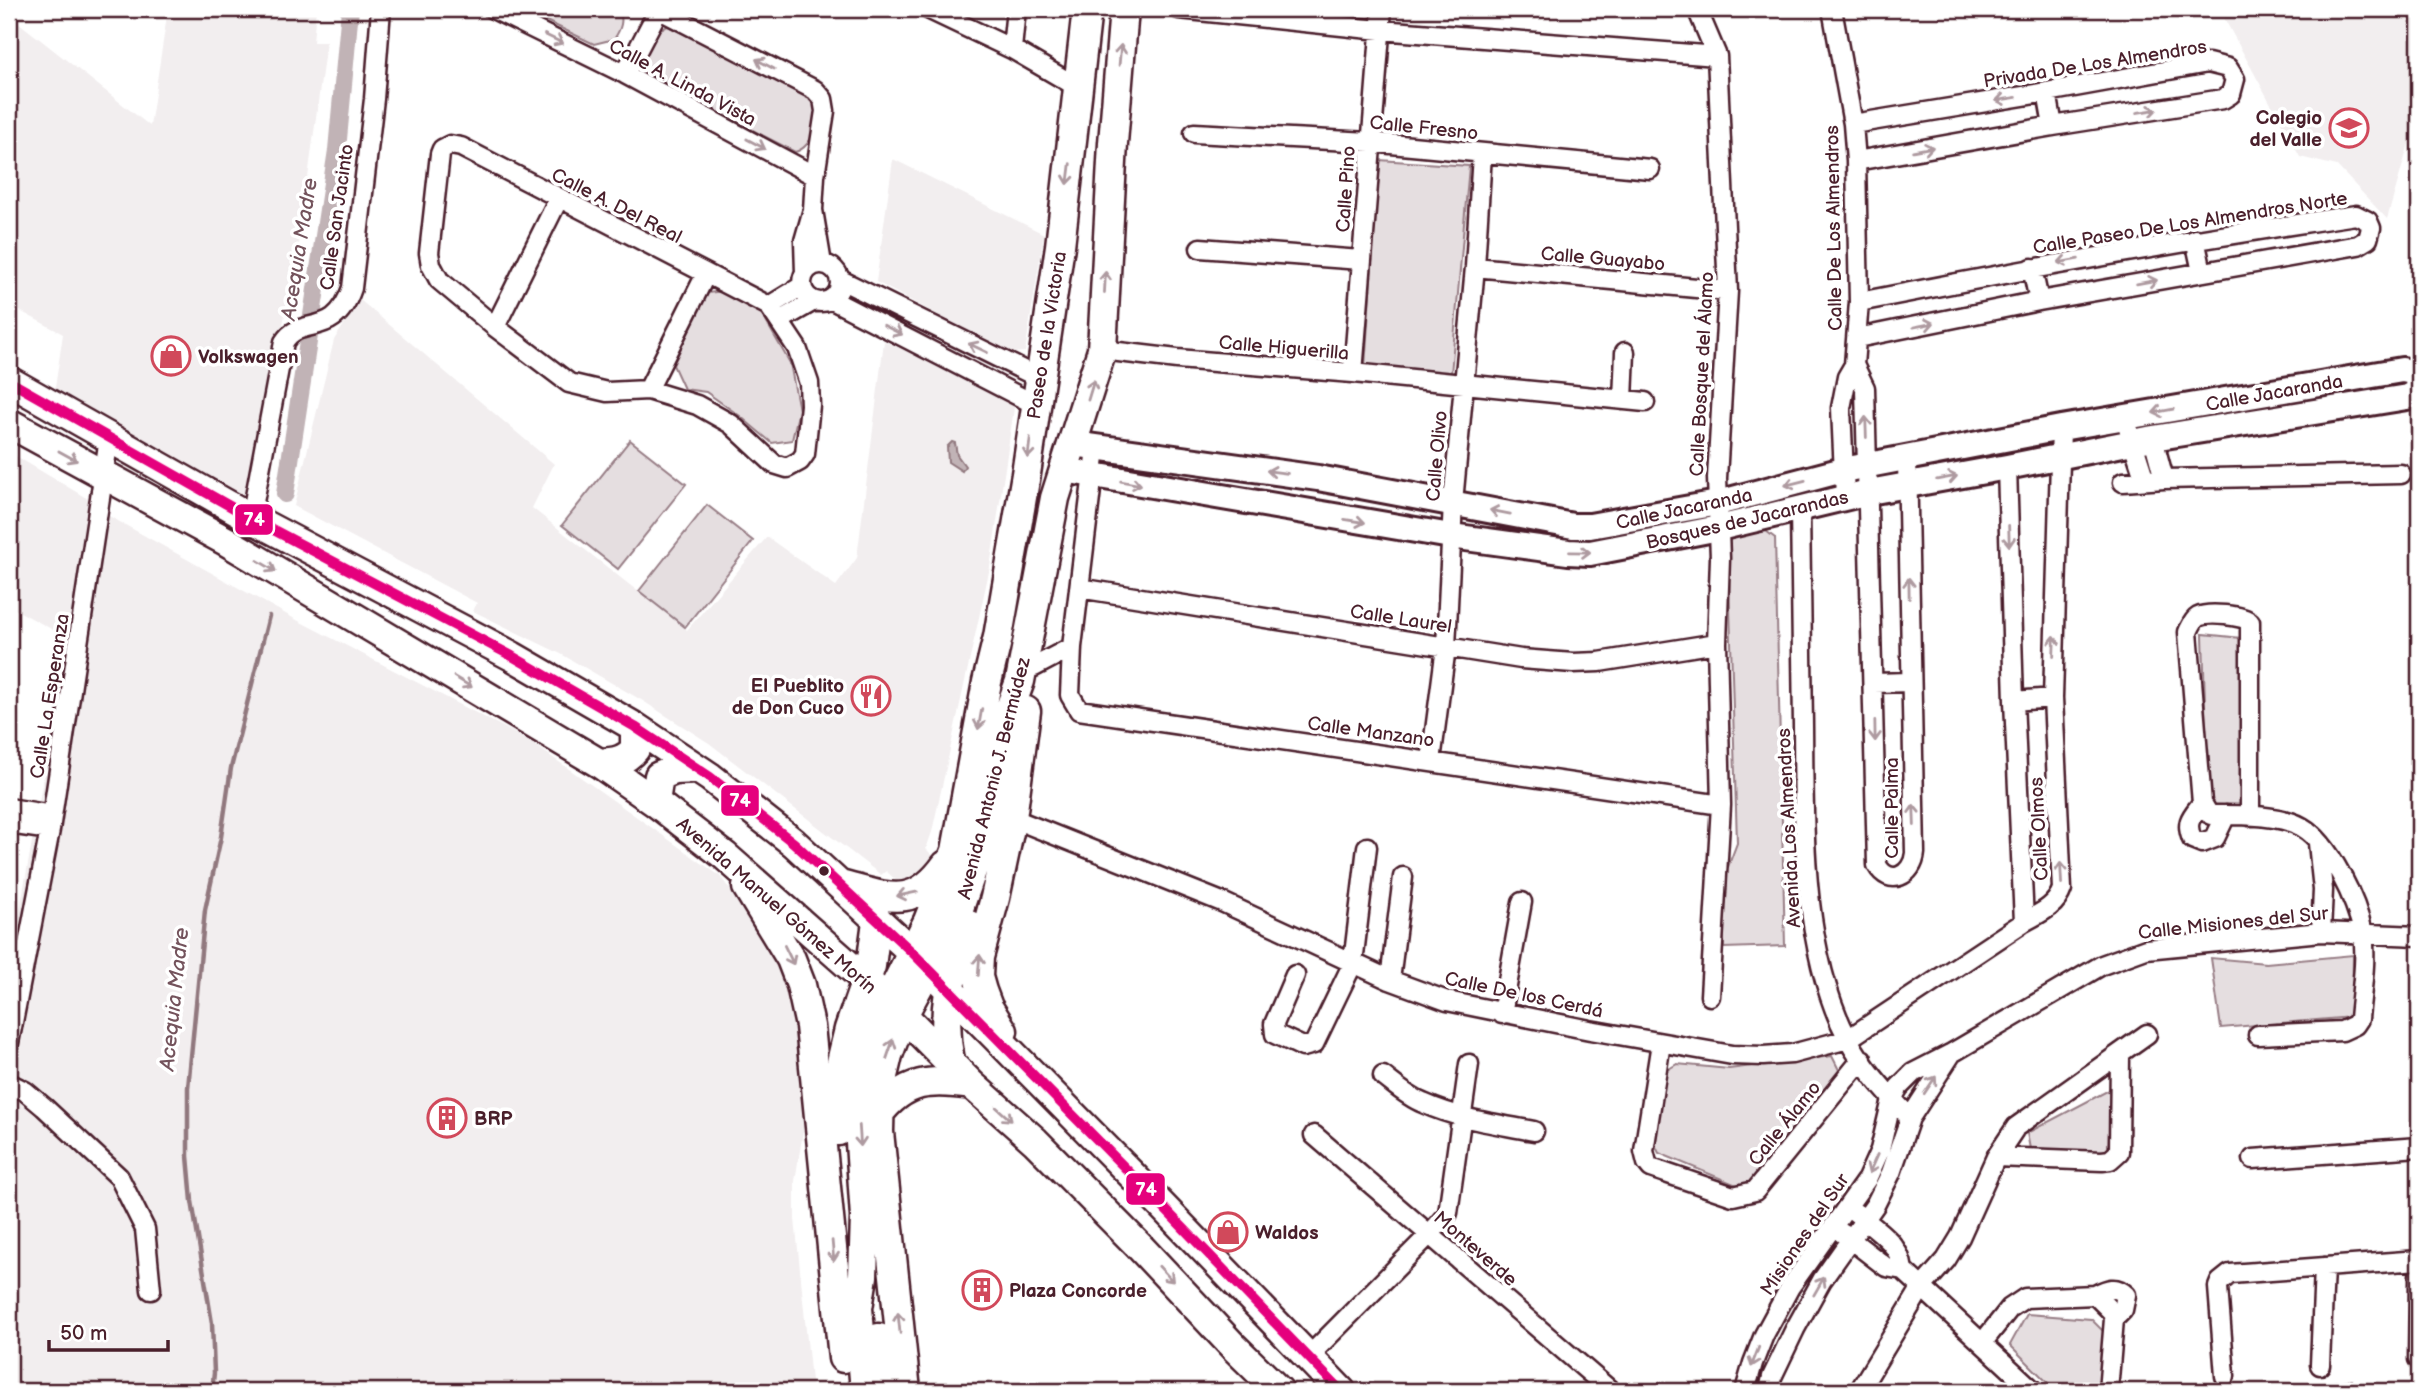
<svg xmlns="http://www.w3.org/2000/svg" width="2428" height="1400" font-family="'Balsamiq Sans',sans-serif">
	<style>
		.built { fill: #f2eeef }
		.green { fill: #e5dee0; stroke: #987e86; stroke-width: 2 }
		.water { fill: #c1b3b6; stroke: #91787e; stroke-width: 2 }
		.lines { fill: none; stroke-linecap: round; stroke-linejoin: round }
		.stream { stroke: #91787e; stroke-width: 4.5 }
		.canal { stroke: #c1b3b6; stroke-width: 18 }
		.street-casing { stroke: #4a1f2b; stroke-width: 23 }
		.secondary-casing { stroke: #4a1f2b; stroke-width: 30 }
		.primary-casing { stroke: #4a1f2b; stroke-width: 33 }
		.street { stroke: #fff; stroke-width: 18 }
		.secondary { stroke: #fff; stroke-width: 24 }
		.primary { stroke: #fff; stroke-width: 28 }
		.bus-1-casing { stroke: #fff; stroke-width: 16 }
		.bus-1 { stroke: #e5007d; stroke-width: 10 }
		.oneway { stroke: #ae9aa0 }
		.bus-dot { fill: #4a1f2b; stroke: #fff; stroke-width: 2.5 }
		.labels { text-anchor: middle; stroke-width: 7; stroke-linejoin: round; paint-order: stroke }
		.street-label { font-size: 19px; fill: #4a1f2b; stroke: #fff }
		.poi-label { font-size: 19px; font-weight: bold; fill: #4a1f2b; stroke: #fff; text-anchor: start }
		.water-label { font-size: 21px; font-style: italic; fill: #74535c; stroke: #fff }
		.line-badge { stroke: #fff; stroke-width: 2.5 }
		.badge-label { font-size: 19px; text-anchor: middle; font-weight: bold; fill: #fff }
	</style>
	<rect width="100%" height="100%" fill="#fff"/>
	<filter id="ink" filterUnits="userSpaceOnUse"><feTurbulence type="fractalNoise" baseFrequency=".0143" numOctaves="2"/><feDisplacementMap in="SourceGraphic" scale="14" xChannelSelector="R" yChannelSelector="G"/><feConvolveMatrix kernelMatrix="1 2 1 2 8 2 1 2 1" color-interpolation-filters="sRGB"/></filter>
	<g filter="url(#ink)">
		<!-- built -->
		<path class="built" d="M168 9H316L313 42H326L300 238 253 477 242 495 55 388 63 334 9 305V15L150 126Z
			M2229 9H2419V109L2387 219 2337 166 2300 157 2224 18Z
			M893 159 1044 234 1025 352 1011 353 876 282Z
			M360 300 554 464 532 508 687 630 767 537 836 586 857 558 884 341 1015 402 990 567 932 832 926 849 934 857 916 878 907 882H898L886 871 881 875 709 743 643 701 561 654 473 611 477 603 294 506 334 340Z
			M9 452 88 499 73 607 91 506 293 618 528 740 720 876 762 934 793 987 811 1083 795 1181V1219L812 1391H9V1198L16 1140 10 966 68 638 9 606Z"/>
		<!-- green -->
		<path class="green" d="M521 9H619C624 20 621 29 614 39L594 44Z
			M668 26 815 96C821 115 815 146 795 152L644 74 641 61 652 32Z
			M1379 160 1469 166 1451 374 1365 367Z
			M725 291 760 311 790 363 799 410 792 440 772 443 740 416 706 392 684 389 673 365 707 293Z
			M630 440 686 484 618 569 562 525Z
			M707 505 753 541 685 627 639 591Z
			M1766 531 1775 538 1785 946 1724 948 1722 883 1737 843 1728 541 1733 536Z
			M2203 634 2241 638 2242 809 2208 811Z
			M2353 955 2352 1017 2221 1028 2211 958 2266 963Z
			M1832 1056 1839 1070 1746 1189 1659 1153 1654 1143 1667 1070 1677 1064 1729 1069Z
			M2111 1089 2108 1154 2093 1155 2030 1149 2027 1133Z
			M2027 1314 2091 1319 2105 1333 2098 1391H2056L2010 1345Z
			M2352 1380 2350 1391H2257V1389Z"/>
		<!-- water -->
		<path class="water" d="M952 442 955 443 957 455 965 466 962 471 948 462 947 447Z"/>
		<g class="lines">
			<!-- stream -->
			<path class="stream" d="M212 1391 214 1373 212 1323 192 1201 188 1156V1088L205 910 221 837 231 768 269 616"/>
			<!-- canal -->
			<path class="canal" d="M285 494 337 150 350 9"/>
			<!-- street casing -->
			<g class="street-casing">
				<path id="street" d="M493 9 625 74 815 176
					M658 9 815 90 823 99 825 111 815 176 813 210 822 264
					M928 9 1012 49 1079 88
					M1179 9 1380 30 1717 56
					M1697 9 1717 56 1728 291 1717 478 1720 558 1717 643 1721 805 1710 996
					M1832 9 1853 124 1856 161 1859 302 1854 365 1847 377 1841 408 1845 497
					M1012 49 1016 9
					M625 74 659 9
					M2047 92 2053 126
					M1853 124 2047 92 2208 63 2228 68 2235 79 2231 94 2223 99 2053 126 1856 161
					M1194 133 1370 142 1650 169
					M450 145 461 147 769 306 797 348 809 383 810 405 805 454 800 461 787 468 774 464 731 424 697 405 648 390 607 392 569 383 495 327 439 280 431 265 429 253 440 154 442 149Z
					M2195 239 2202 272
					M1200 248 1361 260
					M802 283a19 19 0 1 1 38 0a19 19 0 1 1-38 0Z
					M1475 267 1728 291
					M2032 268 2039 301
					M805 273 804 241 812 213
					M841 280 1039 378
					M832 300 1036 405
					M769 306 802 286
					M779 321 814 301
					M495 327 559 198
					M1857 338 2039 301 2358 245 2368 239 2371 228 2368 221 2356 215C2189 240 2024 269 1859 302
					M1102 350 1177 359 1353 373 1645 402
					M1854 365 1865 388 1877 865C1889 887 1913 876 1915 853L1907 458
					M1353 373 1382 9
					M648 390 706 274
					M1623 400 1625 352
					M2125 418 2145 480
					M2153 438 2164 479
					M1096 448 1072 647 1070 695 1079 710 1721 805
					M2007 467 2014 701 2024 922
					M2123 482 2164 479 2401 474
					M1800 508C1801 580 1802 653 1803 726 1804 824 1801 951 1848 1039 1863 1068 1888 1094 1910 1118
					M251 518 284 342C301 314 334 341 352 288L374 99 381 9
					M1079 588 1521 659 1573 663 1599 662 1717 643
					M1034 667 1072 647
					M1874 683 1910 682
					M2014 701 2053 698
					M1431 761 1446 647 1453 502 1475 267 1482 154
					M2202 803C2191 817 2185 822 2192 839L2202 843 2215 838 2226 815
					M9 808 52 815
					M2250 816V622C2243 615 2208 612 2198 617 2193 620 2191 626 2188 632L2202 803 2208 813 2212 815C2238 815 2279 814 2302 827 2330 843 2357 902 2363 933 2367 961 2361 992 2359 1019L2355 1025 2342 1031 2258 1035
					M1012 818 1222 902 1390 980 1447 1001 1590 1030 1732 1055 1763 1056 1792 1054 1848 1039 2024 922C2040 913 2056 907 2062 889L2053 698 2061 428
					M9 824 50 830
					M2318 843 2323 890 2321 932
					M1295 975 1274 1024 1275 1034 1303 1047 1314 1044 1353 963 1367 847
					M1390 980 1403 877
					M1502 1014 1522 902
					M9 1043 50 830 109 438
					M1661 1043 1644 1151 1647 1163 1651 1168 1733 1196 1755 1191 1862 1059
					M1383 1076C1396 1086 1408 1097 1423 1103 1458 1119 1497 1124 1534 1131
					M9 1083 25 1091 44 1107 119 1177 145 1229 151 1290
					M1314 1135 1611 1391
					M1996 1157 2102 1161 2110 1160 2119 1152 2120 1054
					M2253 1159 2419 1147
					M1856 1213C1876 1229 1900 1243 1903 1270
					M1842 1233 1886 1267 1903 1270
					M1903 1270 2034 1391
					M2095 1295C2107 1289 2116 1285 2126 1295L2123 1310 2114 1319
					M1983 1342 2010 1308 2025 1298 2095 1295 2112 1312 2114 1319 2108 1391
					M1308 1357 1429 1235 1448 1213 1469 1064
					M2418 1359 2419 1276
					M2320 1365 2324 1267
					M2225 1376 2218 1287 2220 1282 2230 1274 2419 1260
					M1745 1391 1753 1363 1764 1335 1790 1287 1867 1179 1880 1150 1892 1099 1899 1087 1913 1073 1952 1053 2102 965 2146 949 2321 932 2419 936
					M1769 1391 1772 1377 1795 1329 1822 1280 1875 1205 1891 1173 1910 1118 1952 1053
					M1859 1391 1922 1287 1946 1260 1960 1237 1996 1157 2016 1127 2147 1034"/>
			</g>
			<!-- secondary casing -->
			<g class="secondary-casing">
				<path id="secondary" d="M1064 470 1451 536 1568 552 1590 553 1719 528 1869 492 2007 467 2153 438 2407 397 2416 392 2418 381 2413 372 2402 370 2061 428 1843 470 1718 503 1590 526H1573L1318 478 1074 444"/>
			</g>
			<!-- primary casing -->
			<g class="primary-casing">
				<path id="primary" d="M9 381 251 518 512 656 635 727 710 777 794 843 912 952 1133 1176 1341 1391
					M9 423 226 541 599 763 655 802 725 856 887 999 972 1085 1035 1141 1139 1246 1233 1346 1279 1391
					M599 763C615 762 625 761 635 749V727
					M655 802 659 776 675 770 698 769
					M840 885C888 897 913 911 946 865
					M747 887 791 959 801 985 810 1026 843 1358
					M1003 1031 988 1007 982 991 978 977 979 957 995 898 1012 818 1026 711
					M950 1061C940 1012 951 970 969 925
					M878 1115C905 1079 931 1079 972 1085
					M838 1131 837 1111 842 1058 849 1029 871 966 877 921
					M879 1338 885 1391
					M865 1391 858 1308 863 1276 865 1217 858 1113 860 1085 865 1058 875 1026 928 921 956 851 987 682 998 637 1026 474 1060 246 1087 9
					M906 1391 879 1132 880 1089 888 1055 903 1015 956 917 976 859 1008 714 1020 681 1055 498 1102 350 1113 143 1124 9"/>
			</g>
			<!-- street -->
			<use href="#street" class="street"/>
			<!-- secondary -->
			<use href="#secondary" class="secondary"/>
			<!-- primary -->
			<use href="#primary" class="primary"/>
			<!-- bus-1 casing -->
			<g class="bus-1-casing">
				<path id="bus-1" d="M9 381 251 518 512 656 635 727 710 777 794 843 912 952 1133 1176 1341 1391"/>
			</g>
			<!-- bus-1 -->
			<use href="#bus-1" class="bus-1"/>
		</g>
		<!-- one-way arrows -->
		<defs><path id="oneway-shaft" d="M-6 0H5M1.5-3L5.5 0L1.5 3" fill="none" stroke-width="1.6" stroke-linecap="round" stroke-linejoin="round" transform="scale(1.75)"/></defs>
		<g class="oneway">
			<use href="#oneway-shaft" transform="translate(554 39) rotate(26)"/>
			<use href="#oneway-shaft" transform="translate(1120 55) rotate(-85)"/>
			<use href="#oneway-shaft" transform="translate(765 64) rotate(-152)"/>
			<use href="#oneway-shaft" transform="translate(2006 99) rotate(171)"/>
			<use href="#oneway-shaft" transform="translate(2147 111) rotate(-9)"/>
			<use href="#oneway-shaft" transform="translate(756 144) rotate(28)"/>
			<use href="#oneway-shaft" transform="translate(1923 149) rotate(-10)"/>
			<use href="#oneway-shaft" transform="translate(1069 174) rotate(97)"/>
			<use href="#oneway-shaft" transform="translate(2068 261) rotate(170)"/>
			<use href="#oneway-shaft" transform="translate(1105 282) rotate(-87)"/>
			<use href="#oneway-shaft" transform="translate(2147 282) rotate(-10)"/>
			<use href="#oneway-shaft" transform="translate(1924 325) rotate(-11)"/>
			<use href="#oneway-shaft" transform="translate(893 330) rotate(27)"/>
			<use href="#oneway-shaft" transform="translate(978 348) rotate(-154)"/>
			<use href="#oneway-shaft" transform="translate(1091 390) rotate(-73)"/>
			<use href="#oneway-shaft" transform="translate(2163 411) rotate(170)"/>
			<use href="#oneway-shaft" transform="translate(1866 427) rotate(-92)"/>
			<use href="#oneway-shaft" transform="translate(1029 448) rotate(97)"/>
			<use href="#oneway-shaft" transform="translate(68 456) rotate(29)"/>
			<use href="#oneway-shaft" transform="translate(1277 472) rotate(-172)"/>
			<use href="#oneway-shaft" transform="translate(1947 478) rotate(-10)"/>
			<use href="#oneway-shaft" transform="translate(1131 483) rotate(10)"/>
			<use href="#oneway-shaft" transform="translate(1795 483) rotate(166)"/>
			<use href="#oneway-shaft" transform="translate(1500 512) rotate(-169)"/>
			<use href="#oneway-shaft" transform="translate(1355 521) rotate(9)"/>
			<use href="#oneway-shaft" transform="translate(2009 536) rotate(88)"/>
			<use href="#oneway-shaft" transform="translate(1580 552) rotate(1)"/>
			<use href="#oneway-shaft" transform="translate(267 566) rotate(31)"/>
			<use href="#oneway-shaft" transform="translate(1909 588) rotate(-91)"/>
			<use href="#oneway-shaft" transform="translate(2054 646) rotate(-88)"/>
			<use href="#oneway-shaft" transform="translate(463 682) rotate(31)"/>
			<use href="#oneway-shaft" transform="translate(980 719) rotate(100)"/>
			<use href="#oneway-shaft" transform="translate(1875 731) rotate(89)"/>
			<use href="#oneway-shaft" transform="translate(1914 815) rotate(-92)"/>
			<use href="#oneway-shaft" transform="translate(2061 873) rotate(-93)"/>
			<use href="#oneway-shaft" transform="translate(907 894) rotate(168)"/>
			<use href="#oneway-shaft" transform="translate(789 955) rotate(64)"/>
			<use href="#oneway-shaft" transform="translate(979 965) rotate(-86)"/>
			<use href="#oneway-shaft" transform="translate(890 1049) rotate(-71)"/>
			<use href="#oneway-shaft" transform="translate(1930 1085) rotate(-56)"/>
			<use href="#oneway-shaft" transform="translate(1004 1114) rotate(42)"/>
			<use href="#oneway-shaft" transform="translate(860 1136) rotate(86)"/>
			<use href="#oneway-shaft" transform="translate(1873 1164) rotate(114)"/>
			<use href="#oneway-shaft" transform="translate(833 1251) rotate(85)"/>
			<use href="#oneway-shaft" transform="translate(1166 1274) rotate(47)"/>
			<use href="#oneway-shaft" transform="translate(1819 1286) rotate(-60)"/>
			<use href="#oneway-shaft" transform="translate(899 1323) rotate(-96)"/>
			<use href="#oneway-shaft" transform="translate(1755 1357) rotate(111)"/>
		</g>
	</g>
	<!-- icons -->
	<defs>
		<g id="school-ring" transform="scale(2.0125)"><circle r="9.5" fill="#fff" stroke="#d1495b" stroke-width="1.5"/><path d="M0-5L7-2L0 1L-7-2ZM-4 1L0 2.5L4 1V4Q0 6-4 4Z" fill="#d1495b"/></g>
		<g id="shop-ring" transform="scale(2.0125)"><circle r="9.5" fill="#fff" stroke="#d1495b" stroke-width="1.5"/><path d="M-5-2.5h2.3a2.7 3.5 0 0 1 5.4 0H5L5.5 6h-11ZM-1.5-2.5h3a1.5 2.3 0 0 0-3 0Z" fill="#d1495b"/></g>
		<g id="restaurant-ring" transform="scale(2.0125)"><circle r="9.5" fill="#fff" stroke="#d1495b" stroke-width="1.5"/><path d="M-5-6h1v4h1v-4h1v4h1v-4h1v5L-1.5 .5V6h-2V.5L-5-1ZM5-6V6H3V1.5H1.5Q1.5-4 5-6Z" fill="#d1495b"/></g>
		<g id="building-ring" transform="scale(2.0125)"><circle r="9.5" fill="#fff" stroke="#d1495b" stroke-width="1.5"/><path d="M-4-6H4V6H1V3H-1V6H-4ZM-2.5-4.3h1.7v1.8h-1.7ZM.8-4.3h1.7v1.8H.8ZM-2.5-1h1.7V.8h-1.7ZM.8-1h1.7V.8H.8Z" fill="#d1495b"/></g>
	</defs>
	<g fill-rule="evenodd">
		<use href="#school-ring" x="2349" y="128"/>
		<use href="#shop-ring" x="171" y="356"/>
		<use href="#restaurant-ring" x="871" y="696"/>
		<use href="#building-ring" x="447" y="1118"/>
		<use href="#shop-ring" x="1228" y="1232"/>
		<use href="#building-ring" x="982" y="1290"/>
	</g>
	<!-- markers -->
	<circle class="bus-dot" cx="824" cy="871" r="6"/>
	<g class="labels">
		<!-- street labels -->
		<g class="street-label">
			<text transform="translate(2095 63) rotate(-9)" y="7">Privada De Los Almendros</text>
			<text transform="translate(683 82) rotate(28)" y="7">Calle A. Linda Vista</text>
			<text transform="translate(1424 127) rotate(6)" y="7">Calle Fresno</text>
			<text transform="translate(1345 189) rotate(-86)" y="7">Calle Pino</text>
			<text transform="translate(617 205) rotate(27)" y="7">Calle A. Del Real</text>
			<text transform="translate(336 217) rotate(-82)" y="7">Calle San Jacinto</text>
			<text transform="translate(2190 222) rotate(-9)" y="7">Calle Paseo De Los Almendros Norte</text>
			<text transform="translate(1833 228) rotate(-91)" y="7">Calle De Los Almendros</text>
			<text transform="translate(1603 258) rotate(5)" y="7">Calle Guayabo</text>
			<text transform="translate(1046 335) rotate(-81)" y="7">Paseo de la Victoria</text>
			<text transform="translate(1284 347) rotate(5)" y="7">Calle Higuerilla</text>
			<text transform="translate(1701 374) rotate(-87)" y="7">Calle Bosque del Álamo</text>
			<text transform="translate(2274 392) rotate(-10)" y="7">Calle Jacaranda</text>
			<text transform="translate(1436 456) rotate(-85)" y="7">Calle Olivo</text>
			<text transform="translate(1684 508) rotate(-12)" y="7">Calle Jacaranda</text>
			<text transform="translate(1747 519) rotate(-13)" y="7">Bosques de Jacarandas</text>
			<text transform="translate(1401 618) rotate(9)" y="7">Calle Laurel</text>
			<text transform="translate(49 696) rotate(-81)" y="7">Calle La Esperanza</text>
			<text transform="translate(1371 731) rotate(8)" y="7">Calle Manzano</text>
			<text transform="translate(993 778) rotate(-76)" y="7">Avenida Antonio J. Bermúdez</text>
			<text transform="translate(1891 808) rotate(-90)" y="7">Calle Palma</text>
			<text transform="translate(1788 828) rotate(-93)" y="7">Avenida Los Almendros</text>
			<text transform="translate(2038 829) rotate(-93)" y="7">Calle Olmos</text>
			<text transform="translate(777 905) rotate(41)" y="7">Avenida Manuel Gómez Morín</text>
			<text transform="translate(2233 922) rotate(-6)" y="7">Calle Misiones del Sur</text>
			<text transform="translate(1524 994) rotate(12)" y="7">Calle De los Cerdá</text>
			<text transform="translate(1784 1123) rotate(-51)" y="7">Calle Álamo</text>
			<text transform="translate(1804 1234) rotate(-56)" y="7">Misiones del Sur</text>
			<text transform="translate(1476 1248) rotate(41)" y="7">Monteverde</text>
		</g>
		<!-- poi labels -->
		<g class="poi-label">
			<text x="2322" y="124" text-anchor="end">Colegio<tspan x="2322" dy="22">del Valle</tspan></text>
			<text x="198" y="363">Volkswagen</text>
			<text x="844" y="692" text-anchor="end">El Pueblito<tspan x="844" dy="22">de Don Cuco</tspan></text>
			<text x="474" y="1125">BRP</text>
			<text x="1255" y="1239">Waldos</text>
			<text x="1009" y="1297">Plaza Concorde</text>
		</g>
		<!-- water labels -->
		<g class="water-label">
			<text transform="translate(299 249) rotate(-81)" y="7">Acequia Madre</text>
			<text transform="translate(174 999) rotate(-84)" y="7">Acequia Madre</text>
		</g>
	</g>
	<g class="line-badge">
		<rect x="234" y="503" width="40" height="33" rx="7" fill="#e5007d"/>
		<rect x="720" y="784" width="40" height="33" rx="7" fill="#e5007d"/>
		<rect x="1125" y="1172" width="41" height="34" rx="7" fill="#e5007d"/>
	</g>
	<g class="badge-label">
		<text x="254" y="526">74</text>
		<text x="740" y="807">74</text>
		<text x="1146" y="1196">74</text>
	</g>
	<!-- margin -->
	<rect width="2428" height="1400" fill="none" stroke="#fff" stroke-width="35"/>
	<rect x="18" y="18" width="2393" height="1365" fill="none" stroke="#4a1f2b" stroke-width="2.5" filter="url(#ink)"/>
	<!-- scale -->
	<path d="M49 1340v10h119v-10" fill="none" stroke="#4a1f2b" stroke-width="3.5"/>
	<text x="60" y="1340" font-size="21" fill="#4a1f2b" stroke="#ffffff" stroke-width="5" paint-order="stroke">50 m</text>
</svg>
